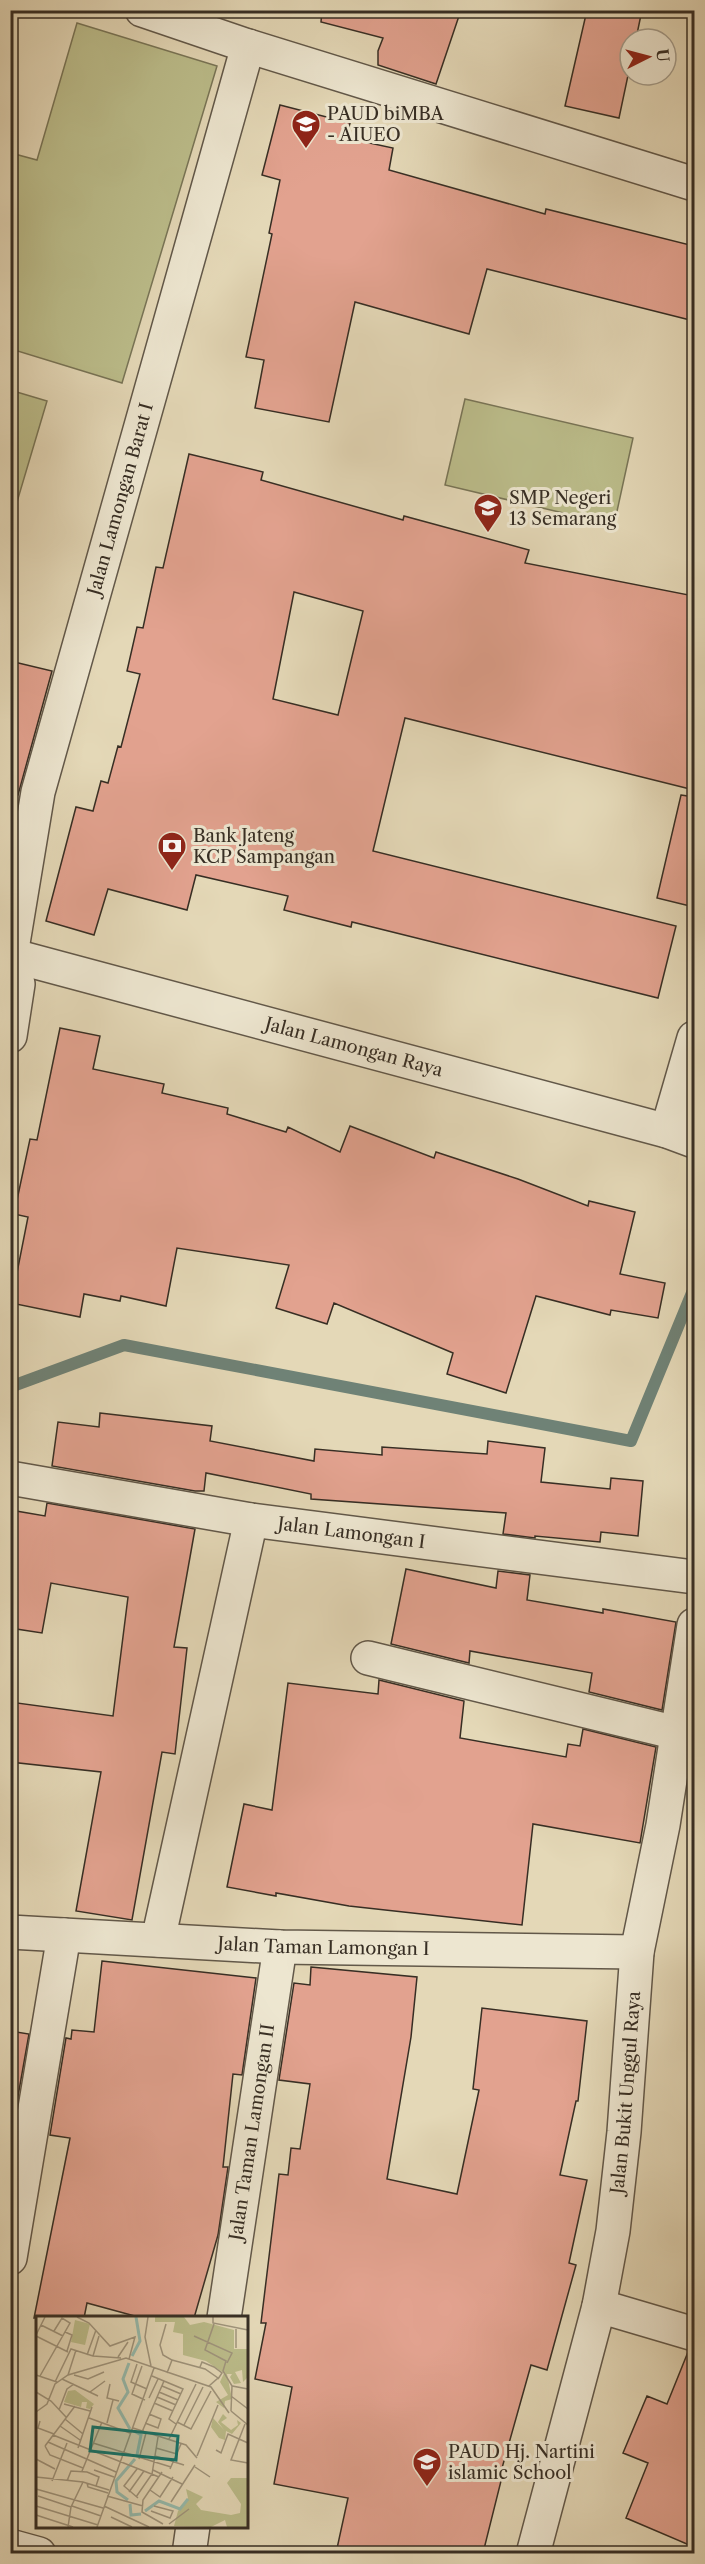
<svg xmlns="http://www.w3.org/2000/svg" width="705" height="2564" font-family="'Libre Caslon Text',serif">
	<style>
		.green { fill: #bbbc8a; stroke: #797557; stroke-width: 1.5 }
		.lines { fill: none; stroke-linecap: round; stroke-linejoin: round }
		.stream { stroke: #6f8276; stroke-width: 12 }
		.building { fill: #e2a28f; stroke: #372e24; stroke-width: 1.5; fill-rule: evenodd }
		.minor-casing { stroke: #625849; stroke-width: 36 }
		.minor { stroke: #ede6d0; stroke-width: 33 }
		.labels { text-anchor: middle; stroke-width: 6; stroke-linejoin: round; paint-order: stroke }
		.poi-label { font-size: 18px; fill: #372e24; stroke: #ede6d0; text-anchor: start }
		.street-label { font-size: 18px; fill: #372e24; stroke: #ede6d0 }
		.inset-river { fill: none; stroke: #95baac; stroke-width: 3 }
		.inset-road { fill: none; stroke: #9f947c; stroke-width: 1.5 }
		.view { fill: #0f766e; fill-opacity: 0.15; stroke: #0f766e; stroke-width: 3 }
		.inset-edge { fill: none; stroke: #372e24; stroke-width: 3 }
	</style>
	<rect width="100%" height="100%" fill="#e4d8b7"/>
	<filter id="stains"><feTurbulence type="fractalNoise" baseFrequency=".00333" numOctaves="4"/><feColorMatrix values="0 0 0 0 .2 0 0 0 0 .09 0 0 0 0 .02 0 0 0 .5 -.17"/></filter>
	<radialGradient id="worn" r=".72"><stop offset=".6" stop-color="#630" stop-opacity="0"/><stop offset="1" stop-color="#630" stop-opacity=".3"/></radialGradient>
	<!-- green -->
	<path class="green" d="M77 23 217 66 122 383 11 349V153L37 160Z
		M10 390 47 401 14 512 10 511Z
		M465 399 633 438 614 525 445 485Z"/>
	<g class="lines">
		<!-- stream -->
		<path class="stream" d="M10 1387 124 1345 631 1441 694 1288"/>
	</g>
	<!-- building -->
	<path class="building" d="M322 10H461L436 84 378 65V51L383 38 321 22Z
		M587 10H642L636 39H630V66L619 118 565 106Z
		M280 105 350 123 346 138 393 148 389 170 545 214 546 209 694 246V321L487 269 469 334 355 302 329 422 255 408 264 360 246 357 272 234 269 233 280 180 262 175Z
		M189 454 263 472 261 480 403 520 404 516 529 550 525 563 694 596V790L405 718 373 851 676 926 658 998 352 922 351 927 284 910 288 896 196 875 187 910 108 889 94 935 46 921 76 807 93 811 101 781 108 783 118 746 121 747 140 674 127 671 137 627 143 628 156 567 163 568ZM294 592 363 611 338 715 273 699Z
		M10 661 52 671 18 795 10 794Z
		M681 795 694 797V907L657 898Z
		M60 1028 100 1036 93 1069 164 1084 162 1093 228 1108 227 1114 286 1132 288 1127 340 1152 350 1126 434 1158 436 1152 518 1179 588 1206 589 1201 635 1212 620 1274 665 1283 658 1318 611 1310 610 1315 536 1296 506 1393 447 1374 453 1353 334 1303 327 1324 276 1308 289 1265 177 1248 166 1306 121 1296 120 1301 84 1294 80 1317 11 1303 28 1217 14 1214 30 1139 37 1140Z
		M100 1413 212 1426 210 1441 314 1461 315 1449 382 1455V1447L487 1454 488 1441 545 1448 541 1482 610 1489 611 1478 643 1481 638 1536 601 1532 600 1542 535 1536V1538L503 1534 506 1513 311 1499V1494L206 1473 204 1491H195L52 1466 58 1422 99 1427Z
		M47 1503 195 1529 174 1647 187 1648 175 1754 162 1752 132 1920 76 1911 101 1772 10 1762V1702L113 1716 128 1597 51 1583 42 1633 10 1628V1510L45 1516Z
		M406 1569 496 1588 498 1571 530 1575 527 1600 603 1613V1609L676 1622 662 1710 589 1692 592 1673 470 1651 469 1663 391 1644Z
		M379 1680 464 1701 460 1738 566 1757 568 1744 580 1746 583 1729 656 1747 640 1843 533 1824 522 1925 349 1906 276 1893V1896L227 1887 244 1804 272 1810 288 1683 378 1694Z
		M102 1961 256 1978 242 2075 233 2074 223 2167H228L218 2235 194 2318H142L87 2303 84 2318H34L70 2138 50 2135 66 2038 71 2039 72 2030 94 2032Z
		M311 1967 417 1977 411 2037 387 2179 457 2194 479 2090 473 2089 482 2008 587 2021 578 2101H576L560 2175 587 2180 569 2263 576 2265 547 2370 531 2365 502 2468 504 2469 483 2553H336L348 2498 274 2484 292 2387 255 2379 266 2323H261L279 2174 288 2175 291 2148 300 2149 310 2084 279 2080 294 1983 310 1985Z
		M10 2031 29 2034 12 2130H10Z
		M688 2352H694V2547L626 2518 648 2463 623 2453 647 2396 667 2404Z"/>
	<g class="lines">
		<!-- minor casing -->
		<g class="minor-casing">
			<g id="minor">
				<path d="M142 10 248 46 694 184"/>
				<path id="s1" d="M10 955 667 1131 694 1141"/>
				<path id="s2" d="M10 1036 18 984 11 955 38 792 248 46"/>
				<path d="M667 1131 694 1038"/>
				<path id="s3" d="M10 1478 251 1520 694 1577"/>
				<path d="M368 1658 677 1733"/>
				<path id="s4" d="M10 1932 280 1947 637 1952"/>
				<path d="M158 1940 251 1520"/>
				<path d="M10 2258 64 1935"/>
				<path d="M599 2306 694 2334"/>
				<path id="s5" d="M224 2318 280 1947"/>
				<path d="M10 2546 39 2554"/>
				<path d="M189 2554 193 2526"/>
				<path id="s6" d="M533 2554 599 2306 613 2231 624 2132 637 1952 663 1825 694 1625"/>
			</g>
		</g>
		<!-- minor -->
		<use href="#minor" class="minor"/>
	</g>
	<!-- icons -->
	<defs>
		<g id="school-pin" transform="scale(1.5)"><path d="M0 17L-7.5 6A9.5 9.5 0 1 1 7.5 6Z" fill="#8f2418" stroke="#ede6d0"/><path d="M0-5L7-2L0 1L-7-2ZM-4 1L0 2.5L4 1V4Q0 6-4 4Z" fill="#fff"/></g>
		<g id="bank-pin" transform="scale(1.5)"><path d="M0 17L-7.5 6A9.5 9.5 0 1 1 7.5 6Z" fill="#8f2418" stroke="#ede6d0"/><path d="M-6-4H6V4H-6ZM0-2.3a2.3 2.3 0 1 0 0 4.6a2.3 2.3 0 1 0 0-4.6Z" fill="#fff"/></g>
	</defs>
	<g fill-rule="evenodd">
		<use href="#school-pin" x="306" y="124"/>
		<use href="#school-pin" x="488" y="508"/>
		<use href="#bank-pin" x="172" y="846"/>
		<use href="#school-pin" x="427" y="2462"/>
	</g>
	<g class="labels">
		<!-- poi labels -->
		<g class="poi-label">
			<text x="327" y="120">PAUD biMBA<tspan x="327" dy="21">- AIUEO</tspan></text>
			<text x="509" y="504">SMP Negeri<tspan x="509" dy="21">13 Semarang</tspan></text>
			<text x="193" y="842">Bank Jateng<tspan x="193" dy="21">KCP Sampangan</tspan></text>
			<text x="448" y="2458">PAUD Hj. Nartini<tspan x="448" dy="21">islamic School</tspan></text>
		</g>
		<!-- street labels -->
		<g class="street-label">
			<text dy="6" stroke="none"><textPath href="#s2" startOffset="552">Jalan Lamongan Barat I</textPath></text>
			<text dy="6" stroke="none"><textPath href="#s1" startOffset="356">Jalan Lamongan Raya</textPath></text>
			<text dy="6" stroke="none"><textPath href="#s3" startOffset="346">Jalan Lamongan I</textPath></text>
			<text dy="6" stroke="none"><textPath href="#s4" startOffset="314">Jalan Taman Lamongan I</textPath></text>
			<text dy="6" stroke="none"><textPath href="#s6" startOffset="472">Jalan Bukit Unggul Raya</textPath></text>
			<text dy="6" stroke="none"><textPath href="#s5" startOffset="188">Jalan Taman Lamongan II</textPath></text>
		</g>
	</g>
	<!-- overview -->
	<g transform="translate(36 2316)">
		<rect width="212" height="212" fill="#e4d8b7"/>
		<path d="M119 1H148L154 9 168 6 198 14V33H211V62L207 66 206 54 199 56 205 67 198 68 194 61 196 58H191L196 83 189 85 188 92 180 86 192 79 184 66 188 57 170 45 147 39V18L137 16 139 6H119ZM39 4 54 8 49 29 35 26ZM39 74 58 88 54 93 50 92 51 86H46L45 91 28 86 32 75ZM187 98 191 102 185 106 195 114 202 109 201 104 205 107 196 118 190 115 189 124 183 122 175 111 177 102 188 114 182 106ZM195 162H211V211H191L189 204 175 211 138 210 142 195 152 182 150 173 167 181 160 188 165 194 195 199 204 197 205 188 191 167Z" fill="#bbbc8a"/>
		<path class="inset-river" d="M96 40 104 25 100 1M93 47 87 63 92 76 82 92 94 113M98 115 105 119 101 139M92 184 81 176 80 165 99 143M94 188 95 199 105 198M109 195 123 185 144 193 152 183"/>
		<path class="inset-road" d="M41 1 53 7 74 30 99 21 93 43M112 1 109 21 115 50M177 1V7L212 14M130 8 124 29 127 39 136 44 131 57M178 8 169 34 190 45 187 55 196 70M5 9 27 20M29 16 36 19 31 35M0 19 9 1M0 20 32 36M158 20 196 37 191 47M200 32V13M51 39 60 14M57 40 63 20M82 41 92 26M136 44 169 53 182 62 173 70M101 48 95 66 111 73M106 50 96 78 109 84M164 51 166 46 178 51 186 57 182 63M0 59 21 66M32 59 40 34M38 59 52 63 68 56M4 60 34 7 26 2 18 15M116 60 147 73 133 103 140 108M26 63 62 80M19 66 35 33 57 40 85 42M74 68 71 82 83 85M126 70 145 78M0 76 15 85 30 101M54 76 69 65M123 76 142 84M195 80 212 93M121 81 140 89M113 82 122 63M118 87 137 95M28 88 54 95M23 94 31 73 38 68M195 95 212 109M195 95 196 70 212 73M0 96 11 88 19 68 32 59 90 42 175 71 193 97M53 102 94 117M29 103 47 118M4 105 2 112 18 118M141 106 155 113 175 75M71 107 77 84M109 107 122 112 125 103 113 98M209 108 195 144 212 147M148 109 167 71M24 110 44 124M97 112 150 129 161 142M106 116 128 65M17 119 123 161M133 123 160 68M12 126 80 156M57 127 135 151M9 130 39 90M9 130 14 139 47 152M42 132 56 91M120 132 141 138M180 134 185 137 192 118 212 127M119 140 148 149M161 140 182 89M0 143 19 153M103 143 110 117M159 151 174 161M101 153 88 170 102 182M134 153 145 128M58 154 78 161M117 154 146 168M46 155 66 106M126 156 107 184 106 196 127 208M0 161 47 166 73 174M16 165 31 127M31 165 35 155 51 156 63 161 60 170M51 167 52 171 72 177M0 173 67 192M114 174 124 181 137 161M93 176 108 155M2 180 35 191M71 180 107 190M100 181 116 158 122 121M135 186 159 149M0 190 62 209M36 190 65 200M68 190 113 211M115 195 134 202 137 195 118 190M0 199 37 211M75 201 96 211M133 208 153 193M32 211 35 191 47 166M61 211 118 52"/>
		<path class="view" d="M57 111 142 120 140 144 54 135Z"/>
		<rect width="212" height="212" class="inset-edge"/>
	</g>
	<!-- margin -->
	<rect width="705" height="2564" fill="none" stroke="#e4d8b7" stroke-width="36"/>
	<rect x="12" y="12" width="681" height="2540" fill="none" stroke="#372e24" stroke-width="3"/>
	<rect x="18" y="18" width="669" height="2528" fill="none" stroke="#372e24" stroke-width="1.5"/>
	<!-- north arrow -->
	<g transform="translate(648 57) rotate(84)"><circle r="28" fill="#ede6d0" stroke="#a49c8b" stroke-width="1.5"/>
	<path d="M0-4.5L10 22L0 15L-10 22Z" fill="#8f2418"/>
	<text y="-9" font-size="16" font-weight="bold" text-anchor="middle" fill="#372e24">U</text>
	</g>
	<rect width="100%" height="100%" filter="url(#stains)"/>
	<rect width="100%" height="100%" fill="url(#worn)"/>
</svg>
